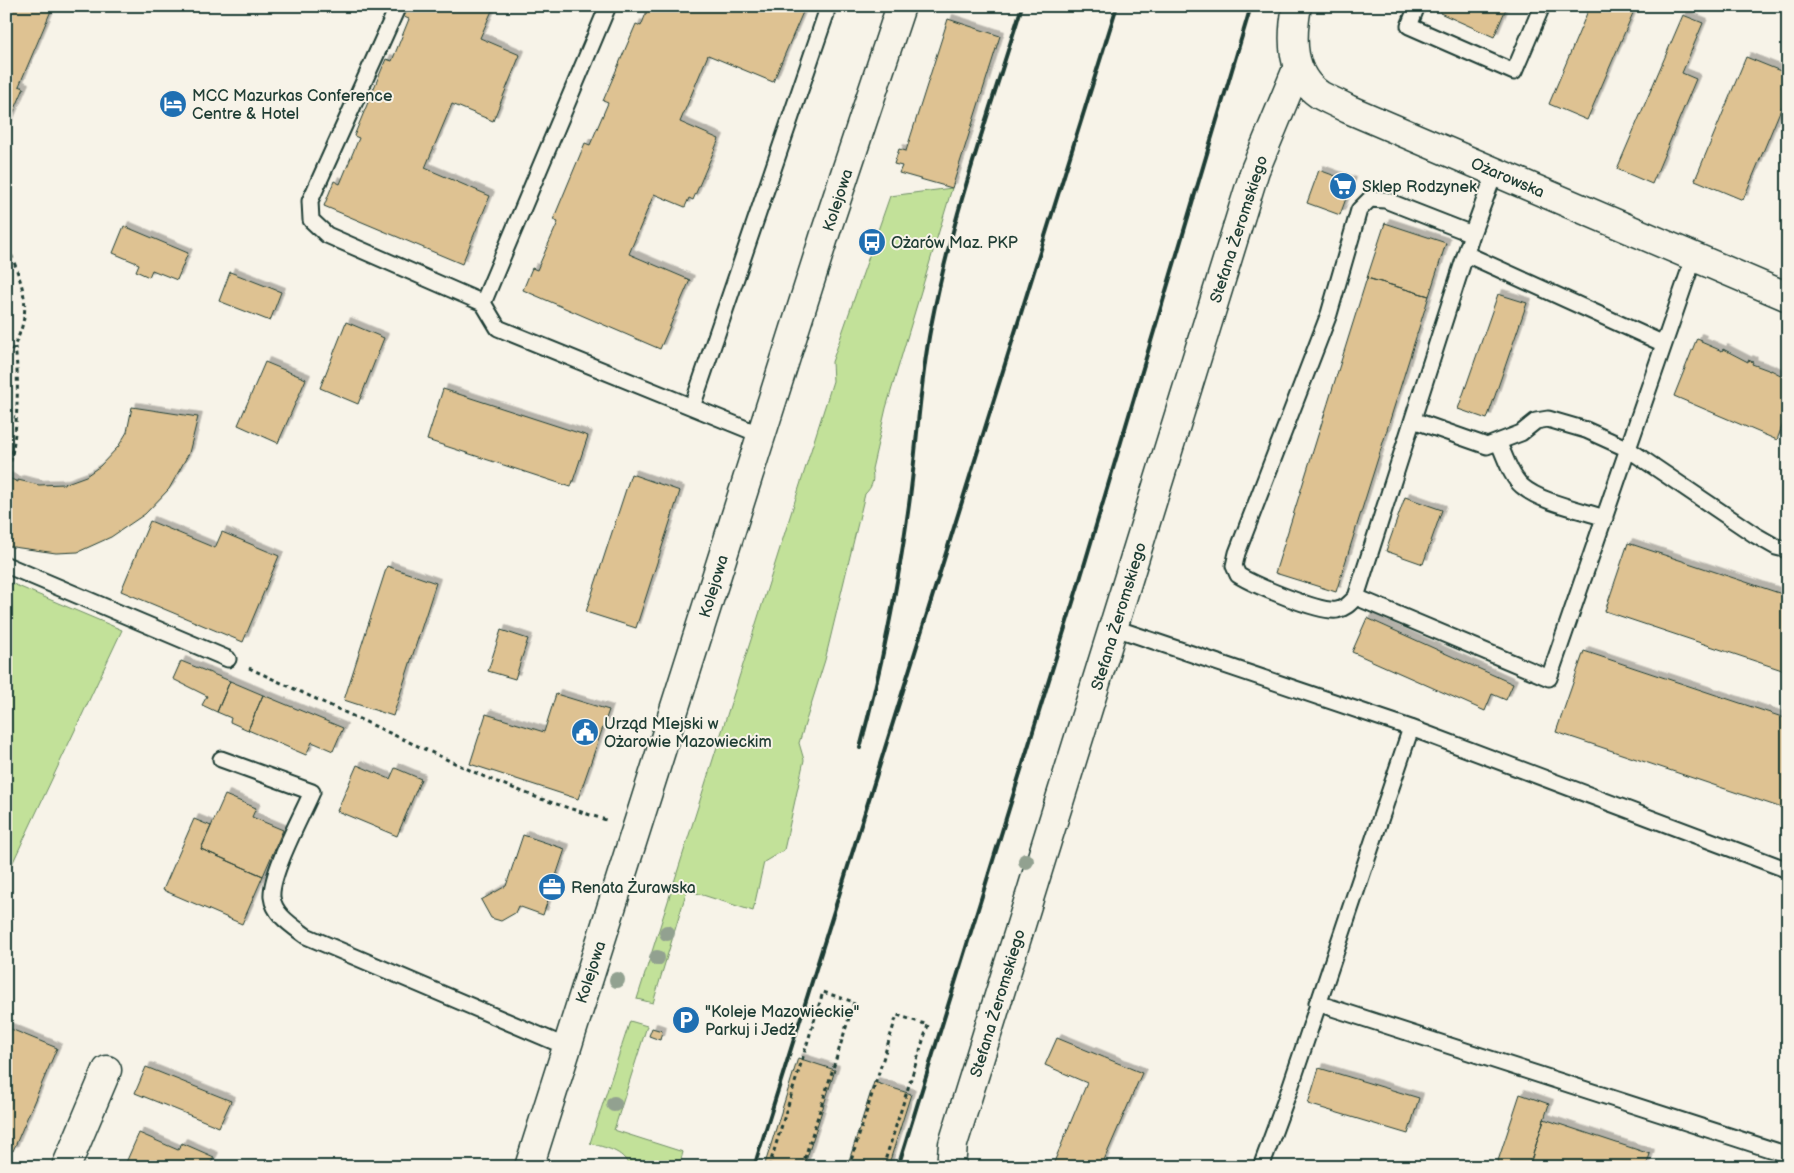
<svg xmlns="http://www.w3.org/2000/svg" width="1794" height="1173" font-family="'Balsamiq Sans',sans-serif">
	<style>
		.green { fill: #c2e199; stroke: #708f66 }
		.building { fill: #dec292; stroke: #1f3d34; filter: url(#shadow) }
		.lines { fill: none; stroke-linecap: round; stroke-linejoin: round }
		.service-casing { stroke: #1f3d34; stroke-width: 19 }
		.minor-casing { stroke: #1f3d34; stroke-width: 31 }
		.tertiary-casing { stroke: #1f3d34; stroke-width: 31 }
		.secondary-casing { stroke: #1f3d34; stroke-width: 31 }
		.path { stroke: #1f3d34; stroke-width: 3; stroke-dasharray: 4 4; stroke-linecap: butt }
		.service { stroke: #f7f3e8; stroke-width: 15 }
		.minor { stroke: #f7f3e8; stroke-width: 28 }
		.tertiary { stroke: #f7f3e8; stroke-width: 28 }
		.secondary { stroke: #f7f3e8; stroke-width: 28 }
		.rail { stroke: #1f3d34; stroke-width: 4 }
		.tree { fill: #92a190 }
		.labels { text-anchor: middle; stroke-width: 4; stroke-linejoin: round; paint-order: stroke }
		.poi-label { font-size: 16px; fill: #1f3d34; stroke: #f7f3e8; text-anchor: start }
		.street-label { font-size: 16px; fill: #1f3d34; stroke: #f7f3e8 }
	</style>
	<defs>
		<filter id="shadow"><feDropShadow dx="4.5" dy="-4.5" stdDeviation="0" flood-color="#0004"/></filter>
	</defs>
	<rect width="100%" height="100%" fill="#f7f3e8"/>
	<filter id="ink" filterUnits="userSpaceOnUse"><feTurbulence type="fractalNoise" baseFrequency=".02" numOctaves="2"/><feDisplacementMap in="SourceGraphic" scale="10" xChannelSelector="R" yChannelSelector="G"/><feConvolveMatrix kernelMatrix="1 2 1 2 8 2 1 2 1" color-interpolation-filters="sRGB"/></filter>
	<g filter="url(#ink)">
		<!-- green -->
		<path class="green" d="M952 188 886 408 872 469C874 480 873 486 865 494L825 660 799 743 804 760 784 850 764 862 753 911 687 890 653 1003 637 999 833 381 832 362 890 196Z
			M6 581 122 630 6 877Z
			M630 1021 647 1026 614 1130 683 1152 679 1167H658L650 1164 649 1167H629C624 1150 605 1148 590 1143Z"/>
		<!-- building -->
		<path class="building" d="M6 6H53L19 86 24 88 6 130Z
			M409 6H494L480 38 520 55 493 121 452 104 425 168 490 196 462 264 324 206 334 181 340 184 359 138 354 136 386 59 392 61 409 19 404 17Z
			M649 6H790L803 12 773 82 708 55 680 122 719 139 693 200 689 198 685 207 654 194 629 254 690 280 660 349 523 290 532 268 537 270 558 222 553 220 585 143 590 145 608 103 603 101 636 24 641 26Z
			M1443 6H1507L1494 37 1440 13Z
			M1590 6H1636L1587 120 1549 104Z
			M1683 15 1703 23 1682 73 1696 79 1652 184 1617 169Z
			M948 19 1000 36 952 188 899 173 902 166 894 164 899 149 906 151Z
			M1746 57 1788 74V92L1743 200 1695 180Z
			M1319 170 1352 182 1340 215 1307 203Z
			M1385 223 1446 243 1429 296 1367 278Z
			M124 226 188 253 177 280 152 270 149 277 136 271 139 264 113 253Z
			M230 272 281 292 270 321 219 301Z
			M1367 278 1429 296 1336 592 1275 573Z
			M1498 294 1527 303 1487 419 1458 409Z
			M346 322 384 338 358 404 320 388Z
			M1697 338 1702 340 1701 342 1722 351 1723 349 1748 362V360L1753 362 1752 364 1771 371V370L1788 379V410L1777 440 1674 396Z
			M265 362 306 379 278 443 238 425Z
			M443 389 588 436 571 487 427 440Z
			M132 407 198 417 189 453 169 489 145 514 111 537 78 552 56 553 6 546V477L18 482V480L39 485 64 484 86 476 100 466 118 447 127 432Z
			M631 474 680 491 636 628 586 612Z
			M1405 497 1442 510 1423 564 1386 551Z
			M150 521 215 548 222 532 279 556 243 642 121 591Z
			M1628 543 1788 596V672L1605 611Z
			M387 566 436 583 393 716 344 700Z
			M1367 618 1513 684 1506 700 1492 694 1485 711 1352 652Z
			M501 630 528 639 515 679 488 671Z
			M1584 651 1788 719V810L1556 732Z
			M181 661 230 681 217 712 202 705 207 696 173 679Z
			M230 681 263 695 248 730 230 722 231 718 217 712Z
			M556 694 609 710 578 799 470 764 486 714 544 732Z
			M263 695 343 728 333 751 312 742 306 755 248 730Z
			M357 765 390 779 395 768 421 779 397 836 337 811Z
			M225 795 256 808 252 817 283 830 263 876 201 849Z
			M194 819 211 826 201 849 263 876 242 924 163 890Z
			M523 835 565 849 543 915 518 906 515 913 501 921 491 918 481 900 506 886Z
			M6 1027 57 1048 13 1151 6 1149Z
			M652 1028 662 1031 660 1040 649 1036Z
			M1057 1038 1142 1073 1101 1167H1052L1087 1083 1045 1065Z
			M798 1058 835 1070 804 1167H764Z
			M146 1067 231 1101 219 1127 135 1093Z
			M1319 1068 1419 1098 1408 1134 1308 1104Z
			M874 1082 911 1094 888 1167H847Z
			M1520 1094 1549 1104 1529 1167H1496Z
			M1544 1119 1650 1154 1646 1167H1529Z
			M139 1133 178 1150 182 1143 214 1157 209 1167H124Z"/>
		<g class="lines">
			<!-- service casing -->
			<g class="service-casing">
				<path id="service" d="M398 6 310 201 311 220 327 235 483 303 608 6
					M1417 6 1409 26 1514 72 1542 6
					M1495 172 1472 234 1356 597 1549 678 1694 257
					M1466 254 1664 344
					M483 303 498 328 761 435
					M692 407 826 14 825 6
					M1413 420 1487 446 1521 433 1536 421 1548 419 1586 430 1628 449 1755 535 1776 547 1788 550
					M1498 442C1505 455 1510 476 1522 486 1540 502 1581 510 1605 518
					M6 565 228 659
					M1356 597C1350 603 1346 608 1337 610 1320 613 1254 585 1238 575L1234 566 1237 553 1329 314 1359 210 1370 199 1385 200 1472 234
					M1115 628 1411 728
					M221 759 312 792C302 815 270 874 272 897 274 915 293 926 306 936L567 1047
					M1317 1003 1788 1155
					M1261 1167 1289 1091 1411 728 1788 870"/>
			</g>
			<!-- minor casing -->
			<g class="minor-casing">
				<path id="minor" d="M66 1167 107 1070
					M951 1167 953 1144 1255 170 1297 69"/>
			</g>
			<!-- tertiary casing -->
			<g class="tertiary-casing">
				<path id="tertiary" d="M529 1167 826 231 901 6"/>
			</g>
			<!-- secondary casing -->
			<g class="secondary-casing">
				<path id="secondary" d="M1297 6C1291 38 1290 75 1320 95 1329 100 1339 104 1348 109L1788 297"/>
			</g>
			<!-- path -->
			<path class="path" d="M6 240C24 291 37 311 6 360
				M6 415 15 417
				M7 477C17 443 20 382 15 347
				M249 668 487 778 541 799 609 821
				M769 1167 823 992 854 1002 802 1167
				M849 1167 897 1015 928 1025 883 1167"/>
			<!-- service -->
			<use href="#service" class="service"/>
			<!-- minor -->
			<use href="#minor" class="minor"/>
			<!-- tertiary -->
			<use href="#tertiary" class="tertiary"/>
			<!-- secondary -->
			<use href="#secondary" class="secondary"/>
			<!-- rail -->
			<path class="rail" d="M860 748C881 670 897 591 908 512 917 450 919 387 931 326 952 217 989 112 1022 6
				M754 1167 1117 6
				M898 1167 1078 586 1251 6"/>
		</g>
		<!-- trees -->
		<g class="tree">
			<circle cx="1026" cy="861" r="8"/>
			<circle cx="667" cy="933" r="8"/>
			<circle cx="657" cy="958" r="8"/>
			<circle cx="617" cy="980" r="8"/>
			<circle cx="614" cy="1104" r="8"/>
		</g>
	</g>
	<!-- icons -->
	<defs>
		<g id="hotel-disc" transform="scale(1.4375)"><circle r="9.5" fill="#1f6fb2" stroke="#f7f3e8"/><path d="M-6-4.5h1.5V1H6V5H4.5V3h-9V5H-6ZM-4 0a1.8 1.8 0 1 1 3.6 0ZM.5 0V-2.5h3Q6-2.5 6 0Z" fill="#fff"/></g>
		<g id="supermarket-disc" transform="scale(1.4375)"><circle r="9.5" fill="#1f6fb2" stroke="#f7f3e8"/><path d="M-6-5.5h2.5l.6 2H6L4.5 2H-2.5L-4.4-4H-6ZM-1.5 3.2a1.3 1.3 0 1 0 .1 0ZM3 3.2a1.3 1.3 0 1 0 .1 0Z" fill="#fff"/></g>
		<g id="bus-disc" transform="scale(1.4375)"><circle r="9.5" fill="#1f6fb2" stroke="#f7f3e8"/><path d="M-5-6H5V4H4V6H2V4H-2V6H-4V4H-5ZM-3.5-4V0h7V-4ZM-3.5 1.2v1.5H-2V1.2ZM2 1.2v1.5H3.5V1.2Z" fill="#fff"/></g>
		<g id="civic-disc" transform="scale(1.4375)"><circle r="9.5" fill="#1f6fb2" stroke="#f7f3e8"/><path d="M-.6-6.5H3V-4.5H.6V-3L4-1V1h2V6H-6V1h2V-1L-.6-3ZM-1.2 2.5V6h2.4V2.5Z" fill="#fff"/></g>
		<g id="office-disc" transform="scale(1.4375)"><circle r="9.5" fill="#1f6fb2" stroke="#f7f3e8"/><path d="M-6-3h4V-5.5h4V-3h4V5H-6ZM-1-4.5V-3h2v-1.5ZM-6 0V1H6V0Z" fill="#fff"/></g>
		<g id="parking-disc" transform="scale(1.4375)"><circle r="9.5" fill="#1f6fb2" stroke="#f7f3e8"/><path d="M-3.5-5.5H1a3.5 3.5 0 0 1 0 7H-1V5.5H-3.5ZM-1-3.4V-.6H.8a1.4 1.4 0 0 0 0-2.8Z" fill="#fff"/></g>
	</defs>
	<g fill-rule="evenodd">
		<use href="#hotel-disc" x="173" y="104"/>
		<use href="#supermarket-disc" x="1343" y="186"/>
		<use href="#bus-disc" x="872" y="242"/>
		<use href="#civic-disc" x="585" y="732"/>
		<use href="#office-disc" x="552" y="887"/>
		<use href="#parking-disc" x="686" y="1020"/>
	</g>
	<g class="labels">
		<!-- poi labels -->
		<g class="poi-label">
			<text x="192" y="101">MCC Mazurkas Conference<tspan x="192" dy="18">Centre &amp; Hotel</tspan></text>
			<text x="1362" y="192">Sklep Rodzynek</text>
			<text x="891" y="248">Ożarów Maz. PKP</text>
			<text x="604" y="729">Urząd MIejski w<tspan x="604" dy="18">Ożarowie Mazowieckim</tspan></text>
			<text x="571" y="893">Renata Żurawska</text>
			<text x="705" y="1017">"Koleje Mazowieckie"<tspan x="705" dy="18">Parkuj i Jedź</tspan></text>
		</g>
		<!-- street labels -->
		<g class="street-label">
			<text transform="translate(1508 177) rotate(23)" y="6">Ożarowska</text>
			<text transform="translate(837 200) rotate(-72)" y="6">Kolejowa</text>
			<text transform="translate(1238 229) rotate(-72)" y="6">Stefana Żeromskiego</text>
			<text transform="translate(713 586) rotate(-73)" y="6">Kolejowa</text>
			<text transform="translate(1118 616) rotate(-73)" y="6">Stefana Żeromskiego</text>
			<text transform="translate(590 972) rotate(-72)" y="6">Kolejowa</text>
			<text transform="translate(997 1003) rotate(-73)" y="6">Stefana Żeromskiego</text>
		</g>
	</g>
	<!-- margin -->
	<rect width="1794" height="1173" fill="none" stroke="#f7f3e8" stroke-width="25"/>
	<rect x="12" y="12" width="1769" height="1148" fill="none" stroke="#1f3d34" stroke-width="2" filter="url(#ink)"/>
</svg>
